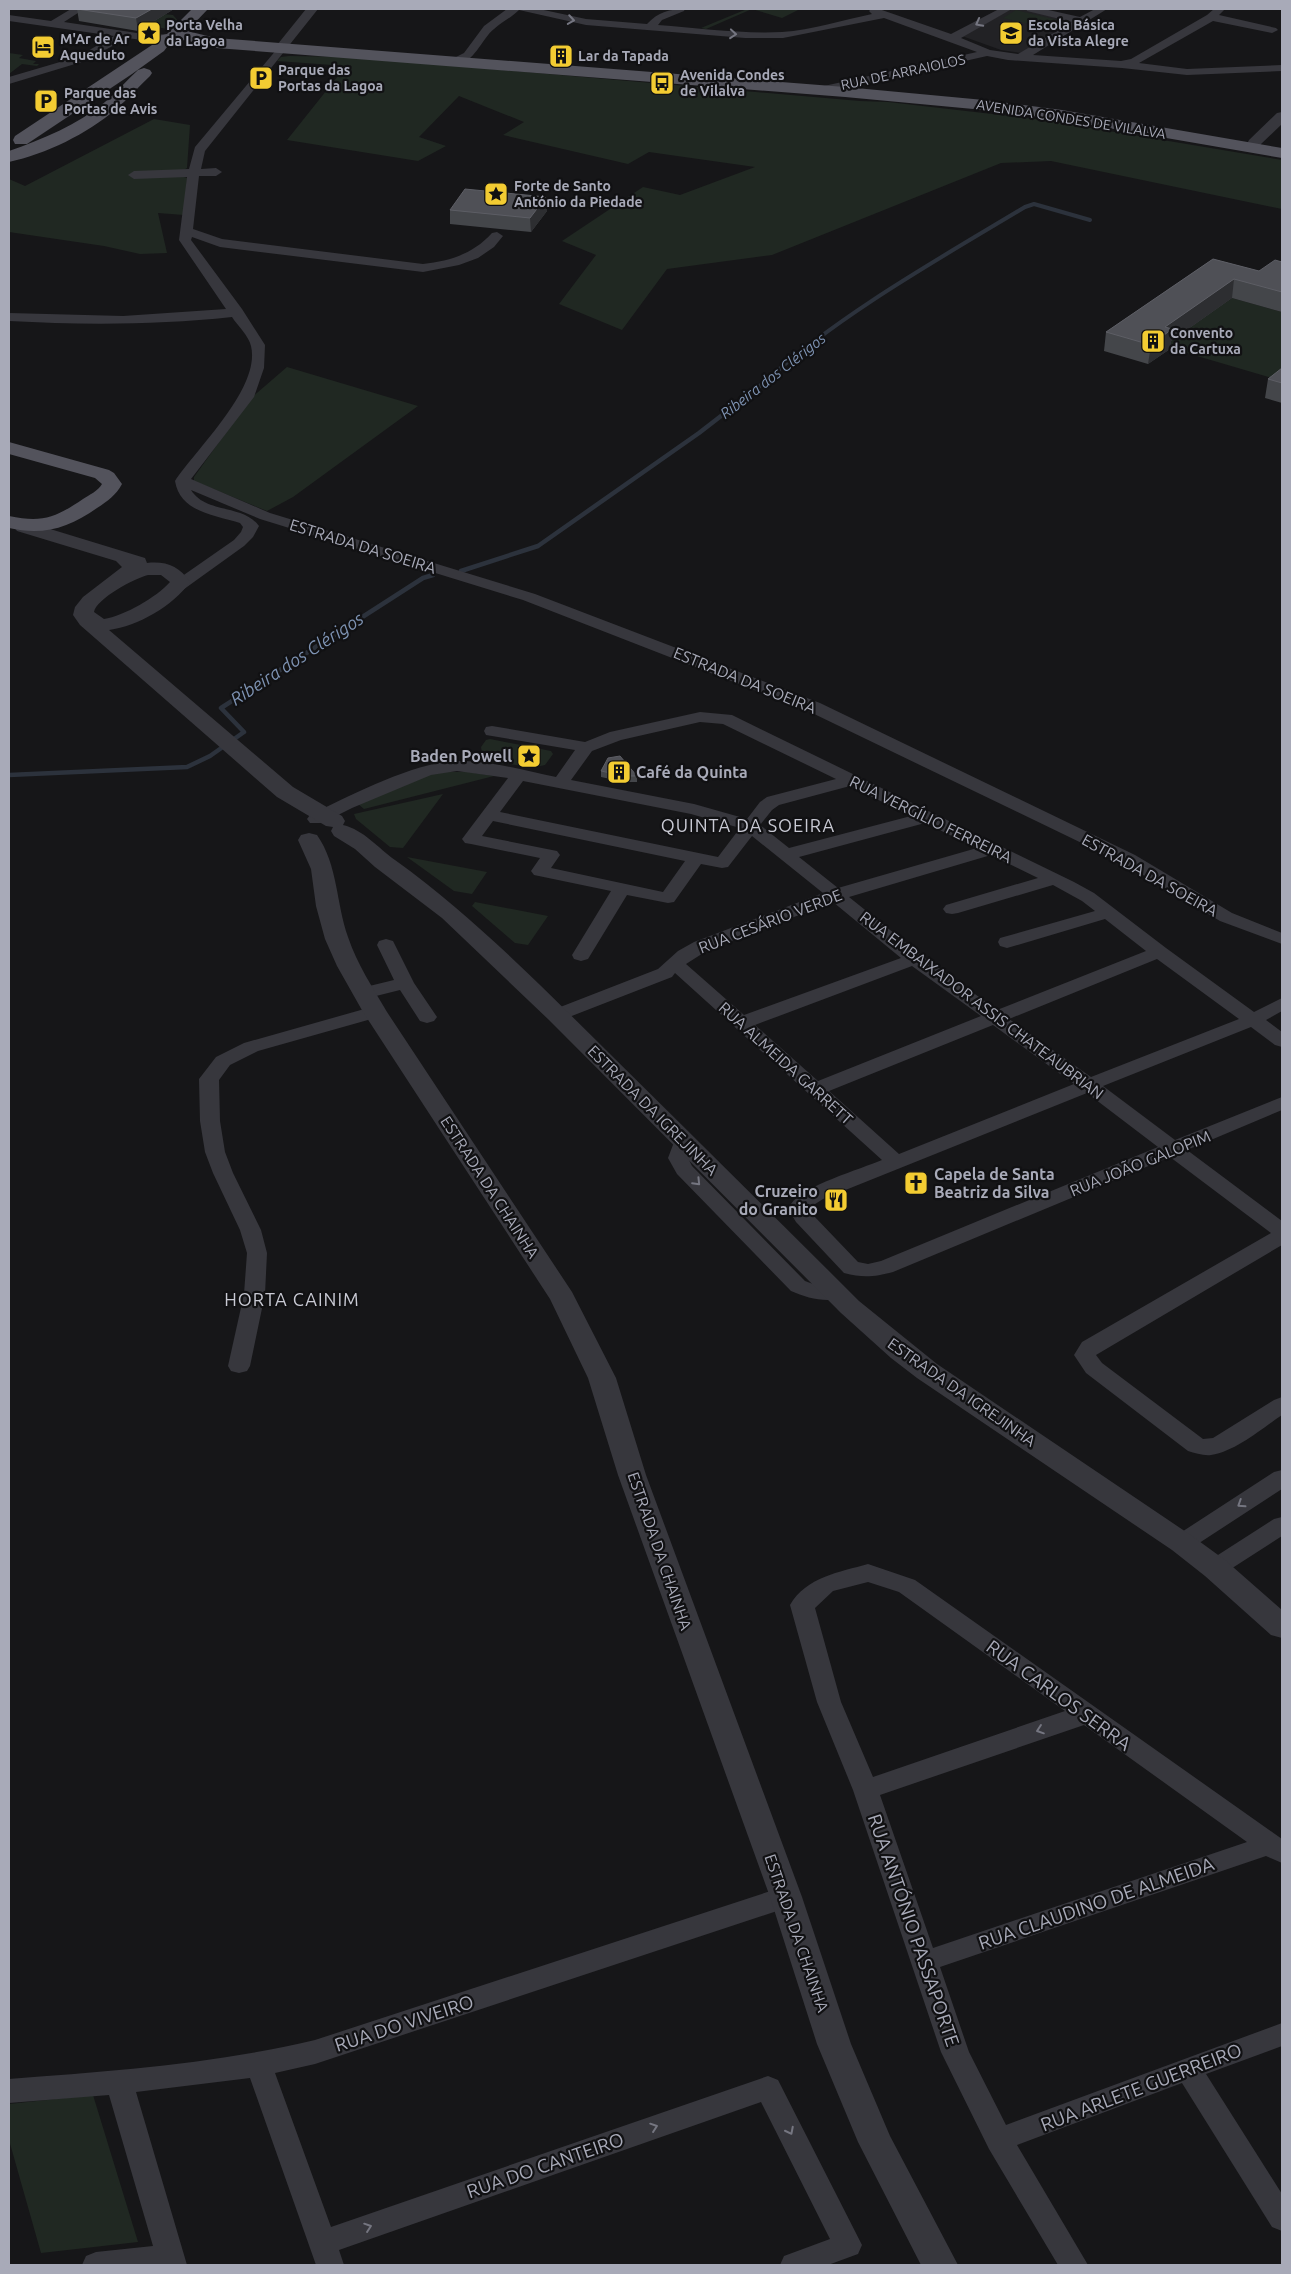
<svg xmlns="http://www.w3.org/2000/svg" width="1291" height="2274" font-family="Ubuntu,sans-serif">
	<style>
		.built { fill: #222225 }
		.green { fill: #202822 }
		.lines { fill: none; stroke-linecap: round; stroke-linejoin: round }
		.stream-far1 { stroke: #2c323c; stroke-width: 4 }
		.stream { stroke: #2c323c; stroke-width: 4.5 }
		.minor { fill: #37373d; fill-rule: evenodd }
		.tertiary { fill: #37373d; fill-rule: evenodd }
		.primary { fill: #53535c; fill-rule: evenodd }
		.wall { fill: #44464a }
		.shaded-wall { fill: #2d2e31 }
		.building { fill: #4f5056; stroke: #5d5e65 }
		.oneway { stroke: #757681 }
		.labels { text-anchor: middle; stroke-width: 4.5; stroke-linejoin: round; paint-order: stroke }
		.far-poi-label { font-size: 14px; font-weight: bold; fill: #a8aab8; stroke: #111113; text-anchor: start }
		.far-street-label { font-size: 14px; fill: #a8aab8; stroke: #111113 }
		.far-water-label { font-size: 15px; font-style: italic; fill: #7e93b3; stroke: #111113 }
		.street-label { font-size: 16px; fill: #a8aab8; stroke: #111113 }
		.poi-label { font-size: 16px; font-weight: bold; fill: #a8aab8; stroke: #111113; text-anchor: end }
		.water-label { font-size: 18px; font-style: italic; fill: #7e93b3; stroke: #111113 }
		.neighbourhood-label { font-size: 18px; letter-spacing: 1px; fill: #c9cad4; stroke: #111113 }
		.near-street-label { font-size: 19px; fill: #a8aab8; stroke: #111113 }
	</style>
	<rect width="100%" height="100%" fill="#161618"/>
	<!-- built -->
	<path class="built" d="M1012 9H1023L1072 22 1021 53 1001 50 962 36Z"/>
	<!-- green -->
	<path class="green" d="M747 9H800L782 18 752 9 706 29 701 28Z
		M1016 10 1057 20 1043 27 1003 18Z
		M163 14 173 15 179 22 167 29 146 25Z
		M9 53 23 55 19 58 36 61 33 64H39L37 66 22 64 9 74Z
		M289 56 353 57 860 101 888 102 1043 120 1282 160V209L1051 161 1001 163 772 255 667 269 622 330 559 304 596 255 562 241 643 187 680 195 755 167 649 152 628 164 503 135 524 122 459 96 419 137 446 146 418 161 287 140 346 66 277 61 281 57Z
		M154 119 190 125 187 168 182 171 181 176 187 178 184 215 158 213 167 253 140 254 104 246 9 232V179L25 186Z
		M1232 298 1282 312V381L1163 346Z
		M287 367 418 406 293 497 267 511 194 481V477L250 399Z
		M490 739 551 751 553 754 545 765 535 767 470 760 475 757 476 753H482L481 747 486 740Z
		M445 772H468L494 776 364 809 358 804 427 775Z
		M443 794 403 848 390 847 356 819 354 814Z
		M407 857 487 872 472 894 454 891Z
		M475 902 548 916 528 945 515 943 472 906Z
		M93 2095 138 2242 41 2253 9 2140V2104Z"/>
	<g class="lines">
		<!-- stream-far1 -->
		<path class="stream-far1" d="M763 383C842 313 935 261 1025 207L1034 204 1090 220"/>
		<!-- stream -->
		<path class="stream" d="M461 571 538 546 699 433 765 382
			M9 775 187 767 210 756 244 732 221 708 423 578 433 575"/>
		<!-- minor -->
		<path class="minor" d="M71 9H84L64 22 150 35 169 34 175 37 169 40 150 41 127 38 85 61 9 84V77L77 57 114 36 9 21V15L51 21Z
			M306 9H318L205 151 201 169 216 168 222 172 216 176H199L193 229 222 239 423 264C450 261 473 254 492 233L497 232 503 236 494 247 478 258 459 265 423 272 220 247 192 237 191 240 242 309 265 345 264 368 254 397 191 479 270 513 535 594 820 703 1135 855 1232 913 1282 933V944L1220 921 1123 863 808 711 523 600 260 519 191 490C206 514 243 504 259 526L253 537 244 546 180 592H168L166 589 168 586 234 540 241 532 243 527 240 523C214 515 180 512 175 481 197 448 261 388 251 346 249 336 237 325 232 317 157 325 83 325 9 321V313L123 316 226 309 179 240 187 177 134 179 128 175 134 171 189 169 195 147 277 49V45Z
			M507 9H539L586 19 647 24C658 12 670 9 685 9L684 11 662 20 658 25C699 28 741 34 782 32 812 30 843 20 872 14L869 11 871 9H879L951 34 999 9H1012L961 38 990 50 1018 54 1072 22 1027 11 1026 9H1044L1080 17 1095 9H1107L1033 55 1121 61 1131 59 1207 15 1214 9H1225L1219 15 1276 28 1278 30 1272 33 1213 21 1139 63 1187 69 1282 65V71L1187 75 1122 68 1008 60 987 56 819 94 815 92 813 90 815 88 977 52 884 18 783 38H745L586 25 519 10C512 17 502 22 494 29 480 40 473 69 450 63L448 61 464 53 484 26Z
			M700 712 732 715 1074 882 1094 893 1166 948 1254 1012 1282 998V1011L1266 1020 1282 1032V1047L1275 1045 1251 1027 1103 1086 1175 1140 1282 1097V1110L1187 1150 1282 1221V1245L1096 1355 1102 1363 1203 1439 1213 1438 1274 1400 1282 1397V1415C1261 1429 1236 1451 1211 1455 1204 1456 1195 1453 1188 1451L1086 1373 1074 1355 1082 1342 1271 1233 1170 1157 893 1272C874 1277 863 1278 844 1273L796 1222 793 1217 791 1204C802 1186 861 1169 882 1160L675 973 672 977 564 1019 557 1021 550 1019 547 1015 550 1011 658 969 678 951 694 942 823 893 752 836 728 867 722 868 701 864 674 902 668 903 627 895 588 959 581 961 574 959 572 955 611 891 534 875 531 871 540 858 471 844 465 843 462 839 508 778 457 771 431 775 352 808 322 823H310L307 819 310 815C349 796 414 762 457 761 490 760 524 771 556 777L575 750 486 735 484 731 486 727 492 726 585 742 610 732ZM700 722 723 724 836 779 767 797 760 802 747 819 694 804 571 780 592 751 621 740ZM523 781 691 814 740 828 718 857 500 812ZM850 786 911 816 789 848 760 825 772 810 779 805ZM493 821 685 861 663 892 551 868 560 855 557 851 482 836ZM925 823 977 848 838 888 799 857ZM991 855 1038 878 946 905 943 909 946 913 952 914 958 913 1053 885 1082 901 1095 911 1000 938 998 942 1000 946 1007 948 1014 946 1105 919 1146 951 997 1010 921 955 849 897ZM833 902 901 958 744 1015 686 964 708 950ZM1157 959 1239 1019 1091 1077 1009 1019ZM912 966 981 1016 818 1081 755 1025ZM993 1025 1074 1084 899 1154 829 1091ZM1087 1093 1158 1147 881 1261 868 1264 858 1262 813 1215 812 1206 823 1199Z
			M386 939 393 941 414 983 437 1017 434 1021 427 1023 420 1021 400 990 364 999 357 997 355 993 357 989 394 980 377 945 379 941Z
			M375 1006 382 1008 385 1012 382 1016 258 1051 230 1065 219 1080 220 1121 225 1152 233 1173 261 1230 267 1253 265 1294 250 1366 247 1371 239 1373 231 1371 228 1366 244 1294 247 1253 240 1230 213 1173 205 1152 200 1121 199 1079 216 1057 244 1043Z
			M683 1135 690 1137 693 1141 688 1158 692 1166 805 1281 813 1284 843 1288 846 1293 843 1298C825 1303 807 1298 791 1291L677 1174 668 1158 676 1137Z
			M1282 1470V1489L1190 1549 1182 1551 1174 1549 1170 1543 1174 1537 1274 1472Z
			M1282 1517V1536L1223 1574 1215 1577 1207 1574 1203 1568 1207 1562 1274 1519Z
			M868 1564 915 1580 1282 1839V1863L1266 1856 940 1967 969 2052 1006 2125 1282 2023V2046L1206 2074 1282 2194V2231L1272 2227 1182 2083 1017 2145 1088 2265H1058L989 2149 941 2052 853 1790 817 1702 790 1605C806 1577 840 1572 868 1564ZM868 1582 899 1592 1065 1711 873 1777 841 1702 815 1608 833 1591ZM1084 1725 1247 1842 933 1948 880 1795Z
			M786 1886 795 1889 799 1897 795 1905 315 2064 275 2073 331 2227 768 2076 778 2080 862 2245 858 2254 828 2265H780L784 2256 830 2239 761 2102 339 2250 344 2265H316L250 2078 136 2092 187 2265H82L86 2256 96 2252 153 2246 109 2095 9 2103V2079C112 2071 215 2064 315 2040Z"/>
		<!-- tertiary -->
		<path class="tertiary" d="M1282 112V124L1261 144 1258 151H1248L1245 148 1249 140 1277 113Z
			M24 521 145 558 147 563C166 561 179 566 190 582 173 606 138 626 109 630L293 787 342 816 345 821 343 825C364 830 378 848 395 860 473 916 541 986 609 1053 692 1135 776 1218 859 1301L937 1364 1192 1536 1225 1560 1282 1610V1638L1271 1635 1205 1576 1172 1550 917 1378 891 1358 841 1313 549 1020 442 918 375 867 355 849 334 836 331 831 333 827 326 826 277 797 80 625 73 615 75 607 83 597 122 567 116 561 17 531 14 527 17 523ZM148 575H161L170 582C157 597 124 616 104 619L94 612C96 599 135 578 148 575Z
			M309 833 317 835C338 865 336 903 348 937 357 964 373 988 387 1012L572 1292 616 1378 646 1475 802 1897 851 2044 890 2136 958 2265H921L858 2142 817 2044 770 1897 618 1475 588 1378 550 1299 363 1012 337 966 325 939 316 906 311 869 298 840 301 835Z"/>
		<!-- primary -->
		<path class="primary" d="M192 9H208L187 31 216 38 845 87 984 100 1062 110 1282 148V158L1062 120 984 110 845 97 216 48 185 40 170 43 164 51 132 74 27 144H15L13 140 15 136 152 45 159 36 167 34Z
			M144 68 150 70 152 73 150 76C138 87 128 99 116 109 87 134 46 154 9 162V151C43 139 77 125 105 102 117 92 127 80 138 70Z
			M9 442 109 470 114 473 122 484C116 495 108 501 97 508 69 528 43 536 9 528V516C42 523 55 518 83 499 89 495 98 491 102 484L95 478 9 454Z"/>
	</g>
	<!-- wall -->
	<path class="wall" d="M77 9H174L138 31 79 21Z
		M546 197 547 211 531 232 450 224V210Z
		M1213 259 1259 271 1282 262V312L1232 298 1171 341 1170 349 1148 364 1104 351 1106 332Z
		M1282 368V403L1265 398 1268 379Z
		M601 771 637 776V782H625L601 777Z"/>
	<!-- shaded-wall -->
	<path class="shaded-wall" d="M152 9H174L138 31 136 18Z
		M546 197 547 211 531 232 530 218Z
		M1234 279 1232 298 1171 341 1170 349 1148 364 1151 345 1165 327Z"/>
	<!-- building -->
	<path class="building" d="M77 9H152L136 18Z
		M465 189 546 197 530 218 450 210Z
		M1213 259 1259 271 1275 260 1282 262V292L1234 279 1165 327 1172 329 1151 345 1106 332Z
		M1282 368V383L1268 379Z
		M620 756 637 776H625L601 771 608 758Z"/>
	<!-- one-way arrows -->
	<defs><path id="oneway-chevron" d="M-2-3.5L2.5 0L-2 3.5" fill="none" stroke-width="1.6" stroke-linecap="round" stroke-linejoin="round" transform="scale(1.25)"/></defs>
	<g class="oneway">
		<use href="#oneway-chevron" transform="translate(571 20) rotate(9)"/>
		<use href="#oneway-chevron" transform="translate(979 23) rotate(152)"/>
		<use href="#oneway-chevron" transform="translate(733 34) rotate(5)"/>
		<use href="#oneway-chevron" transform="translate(697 1182) rotate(46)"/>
		<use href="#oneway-chevron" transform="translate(1241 1504) rotate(147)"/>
		<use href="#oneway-chevron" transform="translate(1040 1730) rotate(161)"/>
		<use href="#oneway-chevron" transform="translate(654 2127) rotate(-19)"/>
		<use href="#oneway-chevron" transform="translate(790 2131) rotate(63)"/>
		<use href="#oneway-chevron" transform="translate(368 2227) rotate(-19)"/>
	</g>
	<!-- icons -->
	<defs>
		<g id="sight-square" transform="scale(1.25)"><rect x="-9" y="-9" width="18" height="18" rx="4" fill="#f3cc32" stroke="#111113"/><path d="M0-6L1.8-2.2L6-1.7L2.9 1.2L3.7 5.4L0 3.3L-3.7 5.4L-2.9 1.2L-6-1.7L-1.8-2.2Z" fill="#111"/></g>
		<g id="school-square" transform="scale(1.25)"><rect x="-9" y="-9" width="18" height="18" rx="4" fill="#f3cc32" stroke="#111113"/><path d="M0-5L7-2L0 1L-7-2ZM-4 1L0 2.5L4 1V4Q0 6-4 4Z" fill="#111"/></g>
		<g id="hotel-square" transform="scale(1.25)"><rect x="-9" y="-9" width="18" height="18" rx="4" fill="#f3cc32" stroke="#111113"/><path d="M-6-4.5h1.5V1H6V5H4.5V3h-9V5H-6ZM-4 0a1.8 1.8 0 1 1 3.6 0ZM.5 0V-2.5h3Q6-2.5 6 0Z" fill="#111"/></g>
		<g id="building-square" transform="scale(1.25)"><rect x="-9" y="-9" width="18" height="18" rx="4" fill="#f3cc32" stroke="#111113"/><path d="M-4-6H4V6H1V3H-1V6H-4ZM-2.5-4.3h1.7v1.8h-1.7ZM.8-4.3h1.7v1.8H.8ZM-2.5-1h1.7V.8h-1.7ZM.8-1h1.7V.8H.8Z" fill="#111"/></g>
		<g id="parking-square" transform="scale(1.25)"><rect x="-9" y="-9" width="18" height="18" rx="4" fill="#f3cc32" stroke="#111113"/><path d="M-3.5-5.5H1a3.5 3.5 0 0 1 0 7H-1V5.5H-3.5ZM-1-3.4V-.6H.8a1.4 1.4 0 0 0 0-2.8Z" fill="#111"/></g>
		<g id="bus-square" transform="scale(1.25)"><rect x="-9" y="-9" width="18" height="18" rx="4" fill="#f3cc32" stroke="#111113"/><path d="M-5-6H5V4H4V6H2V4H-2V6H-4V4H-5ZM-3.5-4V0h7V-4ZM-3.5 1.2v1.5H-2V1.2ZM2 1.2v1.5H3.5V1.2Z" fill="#111"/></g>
		<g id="church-square" transform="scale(1.25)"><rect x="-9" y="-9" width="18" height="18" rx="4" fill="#f3cc32" stroke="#111113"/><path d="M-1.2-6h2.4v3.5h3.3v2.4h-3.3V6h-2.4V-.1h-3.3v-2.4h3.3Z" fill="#111"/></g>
		<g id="restaurant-square" transform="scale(1.25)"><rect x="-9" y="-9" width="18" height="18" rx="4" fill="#f3cc32" stroke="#111113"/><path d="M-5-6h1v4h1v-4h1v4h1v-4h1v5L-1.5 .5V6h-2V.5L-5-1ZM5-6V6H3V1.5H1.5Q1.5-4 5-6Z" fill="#111"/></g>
	</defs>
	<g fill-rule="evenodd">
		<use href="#sight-square" x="149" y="33"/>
		<use href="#school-square" x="1011" y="33"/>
		<use href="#hotel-square" x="43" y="47"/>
		<use href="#building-square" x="561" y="56"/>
		<use href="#parking-square" x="261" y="78"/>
		<use href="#bus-square" x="662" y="83"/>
		<use href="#parking-square" x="46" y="101"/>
		<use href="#sight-square" x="496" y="194"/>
		<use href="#building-square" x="1153" y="341"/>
		<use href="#sight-square" x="529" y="756"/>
		<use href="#building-square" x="619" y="772"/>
		<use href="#church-square" x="916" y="1183"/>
		<use href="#restaurant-square" x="836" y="1200"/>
	</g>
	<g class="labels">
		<!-- far-poi labels -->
		<g class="far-poi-label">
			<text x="166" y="30">Porta Velha<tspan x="166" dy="16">da Lagoa</tspan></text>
			<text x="1028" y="30">Escola Básica<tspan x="1028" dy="16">da Vista Alegre</tspan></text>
			<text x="60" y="44">M'Ar de Ar<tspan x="60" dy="16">Aqueduto</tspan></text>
			<text x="578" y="61">Lar da Tapada</text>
			<text x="278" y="75">Parque das<tspan x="278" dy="16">Portas da Lagoa</tspan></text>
			<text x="680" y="80">Avenida Condes<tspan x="680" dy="16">de Vilalva</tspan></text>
			<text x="64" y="98">Parque das<tspan x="64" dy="16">Portas de Avis</tspan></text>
			<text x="514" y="191">Forte de Santo<tspan x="514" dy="16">António da Piedade</tspan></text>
			<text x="1170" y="338">Convento<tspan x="1170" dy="16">da Cartuxa</tspan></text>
		</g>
		<!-- far-street labels -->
		<g class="far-street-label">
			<text transform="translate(903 72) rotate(-12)" y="5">RUA DE ARRAIOLOS</text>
			<text transform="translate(1071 119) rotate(9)" y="5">AVENIDA CONDES DE VILALVA</text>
		</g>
		<!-- far-water labels -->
		<g class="far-water-label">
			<text transform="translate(773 376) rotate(-38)" y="5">Ribeira dos Clérigos</text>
		</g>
		<!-- street labels -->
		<g class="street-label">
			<text transform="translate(363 546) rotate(17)" y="6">ESTRADA DA SOEIRA</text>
			<text transform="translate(745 680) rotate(22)" y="6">ESTRADA DA SOEIRA</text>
			<text transform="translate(931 819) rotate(26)" y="6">RUA VERGÍLIO FERREIRA</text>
			<text transform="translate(1150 875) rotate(29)" y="6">ESTRADA DA SOEIRA</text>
			<text transform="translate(770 921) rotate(-21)" y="6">RUA CESÁRIO VERDE</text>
			<text transform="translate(982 1005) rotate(37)" y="6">RUA EMBAIXADOR ASSIS CHATEAUBRIAN</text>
			<text transform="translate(786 1063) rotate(42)" y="6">RUA ALMEIDA GARRETT</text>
			<text transform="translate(653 1110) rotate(45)" y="6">ESTRADA DA IGREJINHA</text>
			<text transform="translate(1140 1163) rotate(-22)" y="6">RUA JOÃO GALOPIM</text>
			<text transform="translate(490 1187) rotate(57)" y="6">ESTRADA DA CHAINHA</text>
			<text transform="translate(962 1392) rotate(35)" y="6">ESTRADA DA IGREJINHA</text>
			<text transform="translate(660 1551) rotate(71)" y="6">ESTRADA DA CHAINHA</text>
			<text transform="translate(797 1933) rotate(71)" y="6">ESTRADA DA CHAINHA</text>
		</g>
		<!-- poi labels -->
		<g class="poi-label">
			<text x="512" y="762">Baden Powell</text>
			<text x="636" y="778" text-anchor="start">Café da Quinta</text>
			<text x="934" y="1180" text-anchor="start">Capela de Santa<tspan x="934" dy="18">Beatriz da Silva</tspan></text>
			<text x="818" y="1197">Cruzeiro<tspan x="818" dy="18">do Granito</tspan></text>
		</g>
		<!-- water labels -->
		<g class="water-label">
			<text transform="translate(297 659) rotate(-33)" y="6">Ribeira dos Clérigos</text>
		</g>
		<!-- neighbourhood labels -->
		<g class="neighbourhood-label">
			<text x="748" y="832">QUINTA DA SOEIRA</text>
			<text x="292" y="1306">HORTA CAINIM</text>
		</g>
		<!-- near-street labels -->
		<g class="near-street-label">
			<text transform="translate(1059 1695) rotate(36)" y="7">RUA CARLOS SERRA</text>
			<text transform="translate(1096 1903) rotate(-19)" y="7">RUA CLAUDINO DE ALMEIDA</text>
			<text transform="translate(914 1930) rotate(71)" y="7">RUA ANTÓNIO PASSAPORTE</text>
			<text transform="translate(404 2023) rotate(-18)" y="7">RUA DO VIVEIRO</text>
			<text transform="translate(1141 2087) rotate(-21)" y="7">RUA ARLETE GUERREIRO</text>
			<text transform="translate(545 2165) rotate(-19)" y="7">RUA DO CANTEIRO</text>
		</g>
	</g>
	<!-- border -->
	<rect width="1291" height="2274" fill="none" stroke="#a8aab8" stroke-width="20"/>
</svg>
